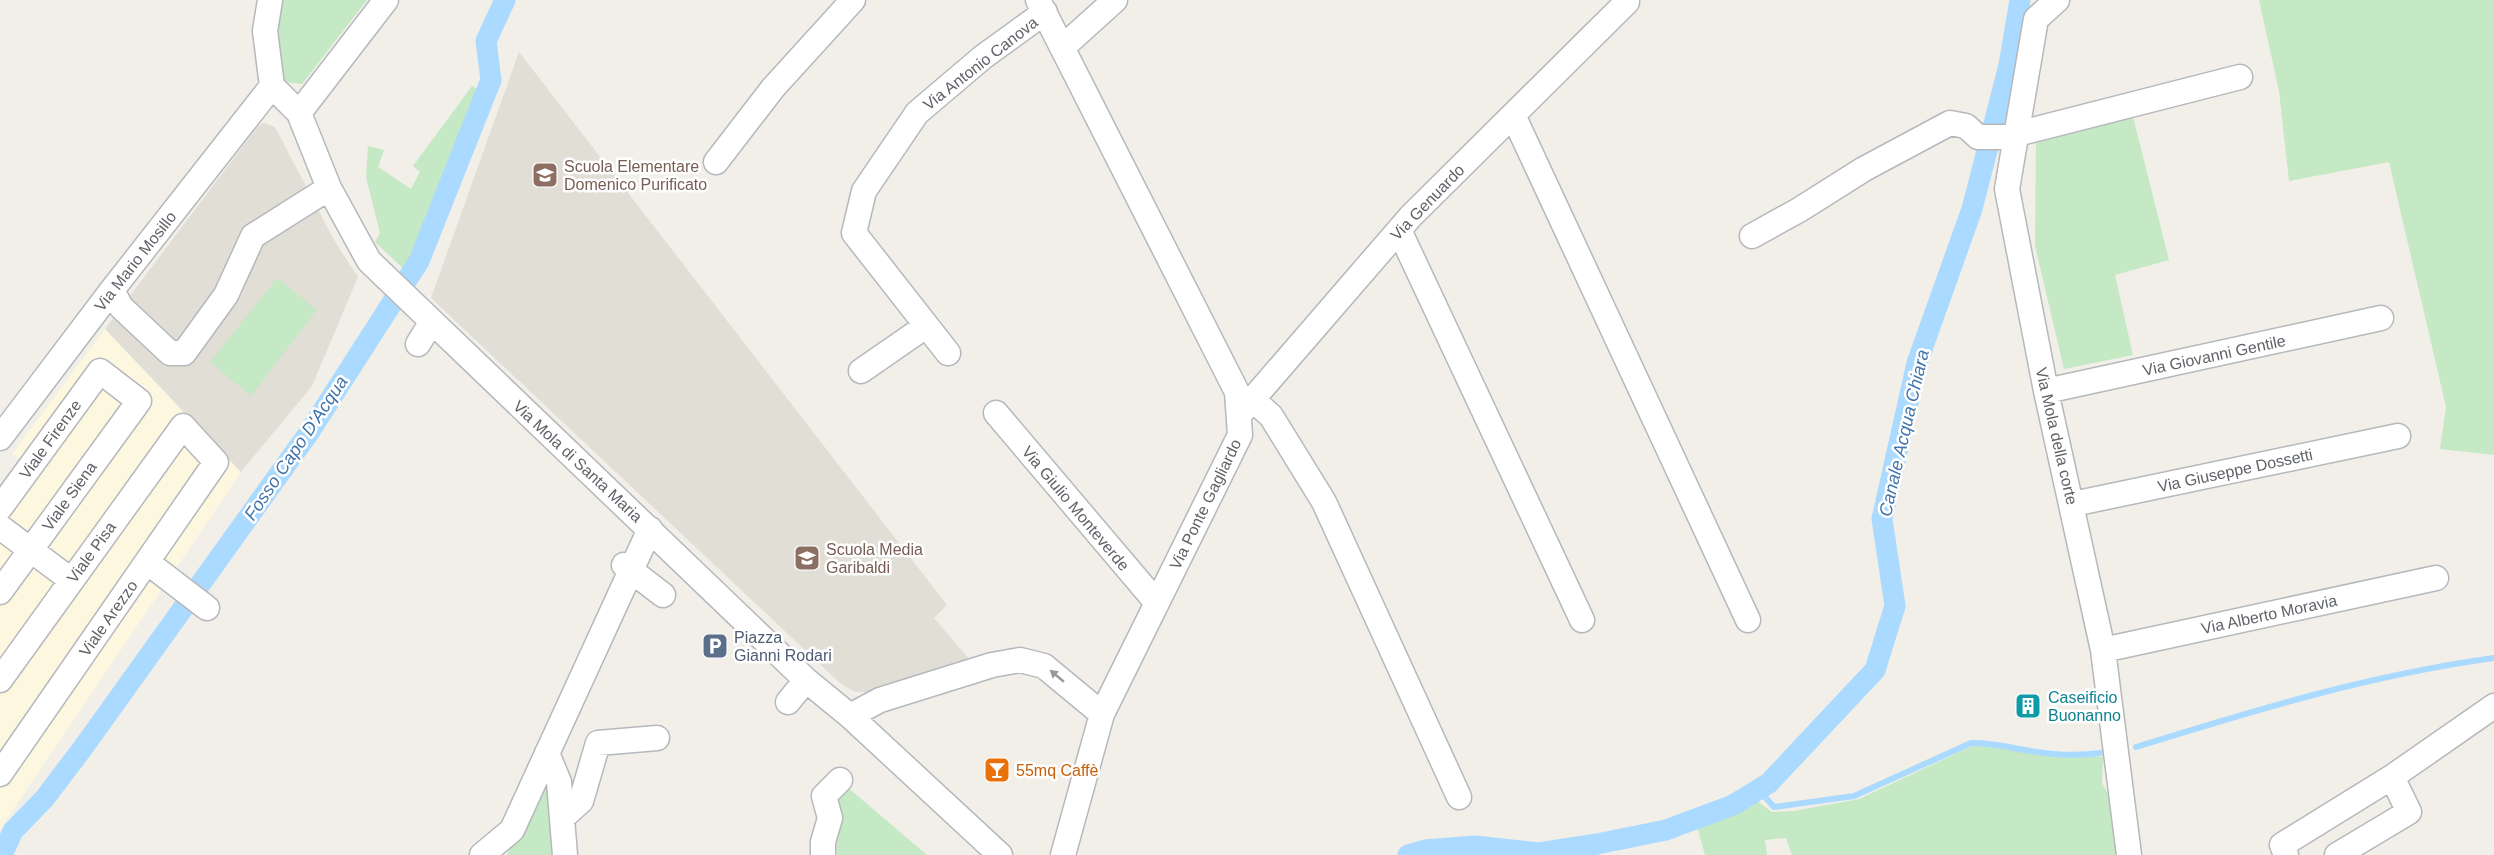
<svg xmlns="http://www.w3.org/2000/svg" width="2494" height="855" font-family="Helvetica,sans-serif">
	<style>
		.commercial { fill: #fef7e0 }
		.education { fill: #e1ded6 }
		.green { fill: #c5e8c5 }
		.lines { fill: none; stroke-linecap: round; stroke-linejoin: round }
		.stream { stroke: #aadaff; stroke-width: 6 }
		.canal { stroke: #aadaff; stroke-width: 21 }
		.minor-casing { stroke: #b5b8bc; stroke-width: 27 }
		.minor { stroke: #fff; stroke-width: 24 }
		.oneway { fill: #979a9d }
		.labels { text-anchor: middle; stroke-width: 5; stroke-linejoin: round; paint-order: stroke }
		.street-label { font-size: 16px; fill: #5f6368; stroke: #fff }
		.education-label { font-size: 16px; fill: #785e54; stroke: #fff; text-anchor: start }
		.service-label { font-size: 16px; fill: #4e5e75; stroke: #fff; text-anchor: start }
		.culture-label { font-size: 16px; fill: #0d838f; stroke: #fff; text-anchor: start }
		.food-label { font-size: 16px; fill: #c56008; stroke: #fff; text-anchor: start }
		.water-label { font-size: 18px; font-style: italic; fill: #4174aa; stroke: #fff }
	</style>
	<rect width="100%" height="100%" fill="#f1efe8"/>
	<!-- commercial -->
	<path class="commercial" d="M105 329 241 472 0 829V497L25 461 12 454Z"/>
	<!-- education -->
	<path class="education" d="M519 52 947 605 934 618 970 660 872 692H855L841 684 431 298Z
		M264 123 275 127 335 242 358 277 312 386 241 472 105 329 258 126Z"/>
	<!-- green -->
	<path class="green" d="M283 0H367L302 84 284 82 277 23Z
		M2259 0H2494V455L2440 449 2446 407 2389 162 2289 181 2279 91Z
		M472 86 480 91 406 271 375 242 380 233 366 177 368 146 384 150 378 167 411 189 420 172 413 166Z
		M2133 117 2169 260 2115 275 2133 355 2064 369 2035 246 2036 143Z
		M277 278 317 310 251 396 210 362Z
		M1986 745 2033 754 2103 757 2102 783 2113 803 2122 855H1792L1786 838 1765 840 1767 855H1705L1697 827 1756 800 1772 812 1794 811 1859 799 1972 746Z
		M538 781 551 782 556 855H507Z
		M846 786 927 855H837L836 803Z"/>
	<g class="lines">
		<!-- stream -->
		<path class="stream" d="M2136 747C2255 710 2370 675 2494 658
			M1758 789 1774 807 1854 796 1971 743C1992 742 2010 748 2031 751 2054 755 2079 756 2101 753"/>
		<!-- canal -->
		<path class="canal" d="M2 855 13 831 45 798 85 745 308 434 419 261 491 80 486 41 505 0
			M1408 855 1425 850 1475 846 1539 853 1597 844 1666 830 1733 805 1769 783 1875 670 1895 606 1882 519 1917 363 1972 209 2009 65 2020 0"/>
		<!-- minor casing -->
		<g class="minor-casing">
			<path id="minor" d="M270 0 265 31 272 86 299 113 329 188 369 261 806 680 850 716 1000 855
				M1038 0 1237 392 1240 435 1102 714 1063 855
				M2057 0 2036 19 2007 189 2046 391 2103 650 2129 855
				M1063 47 1115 0
				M299 113 386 0
				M1513 115 1748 620
				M716 162 773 88 853 0
				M1399 230 1582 620
				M1752 236 1799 210 1864 169 1950 123 1966 126 1978 137H2005L2240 77
				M112 290 121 307 170 353H184L226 295 253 236 329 188
				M418 344 431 323
				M948 353 854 233 864 191 917 113 983 57 1045 12
				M861 371 926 326
				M2046 391 2381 318
				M1253 400 1271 416 1324 502 1459 797
				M996 413 1157 603
				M1240 414 1411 216 1627 2
				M0 438 112 290 272 86
				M2073 504 2398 436
				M0 508 100 371 139 401 0 592
				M0 527 71 580
				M147 562 207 608
				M624 565 663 595
				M2103 650 2436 578
				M0 680 183 426 216 462 0 774
				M788 702 806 680
				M850 716 880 700 992 665 1020 660 1044 666 1102 714
				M547 753 559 782 565 855
				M2392 777 2494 706
				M562 818 581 801 598 743 657 738
				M482 855 512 830 650 529
				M823 855V842L830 818 824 796 840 780
				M2286 855 2282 845 2392 777 2409 812 2337 855"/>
		</g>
		<!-- minor -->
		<use href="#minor" class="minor"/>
	</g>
	<!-- one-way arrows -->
	<defs><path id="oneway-solid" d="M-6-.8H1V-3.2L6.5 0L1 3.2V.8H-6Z" transform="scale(1.5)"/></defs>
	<use class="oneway" href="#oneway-solid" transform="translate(1057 676) rotate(-140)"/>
	<!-- icons -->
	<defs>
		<g id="school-square" transform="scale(1.35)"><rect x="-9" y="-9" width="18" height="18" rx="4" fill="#8d6e63" stroke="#fff"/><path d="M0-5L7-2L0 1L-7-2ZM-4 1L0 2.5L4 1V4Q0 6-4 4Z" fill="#fff"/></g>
		<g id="parking-square" transform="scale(1.35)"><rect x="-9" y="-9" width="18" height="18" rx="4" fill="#5c6f8a" stroke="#fff"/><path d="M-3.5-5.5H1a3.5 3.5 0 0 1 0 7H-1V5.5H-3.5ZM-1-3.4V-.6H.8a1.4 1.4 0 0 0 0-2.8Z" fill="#fff"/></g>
		<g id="building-square" transform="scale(1.35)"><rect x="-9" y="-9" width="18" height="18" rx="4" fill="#0f9aa8" stroke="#fff"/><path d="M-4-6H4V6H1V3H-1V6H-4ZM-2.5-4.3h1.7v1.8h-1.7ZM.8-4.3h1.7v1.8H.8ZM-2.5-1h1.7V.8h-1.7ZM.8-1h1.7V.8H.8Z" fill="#fff"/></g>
		<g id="bar-square" transform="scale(1.35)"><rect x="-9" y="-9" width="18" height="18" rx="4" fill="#e8710a" stroke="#fff"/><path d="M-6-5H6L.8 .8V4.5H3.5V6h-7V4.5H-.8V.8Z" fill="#fff"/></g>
	</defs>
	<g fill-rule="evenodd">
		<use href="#school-square" x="545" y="175"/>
		<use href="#school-square" x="807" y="558"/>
		<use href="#parking-square" x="715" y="646"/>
		<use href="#building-square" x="2028" y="706"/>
		<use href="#bar-square" x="997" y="770"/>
	</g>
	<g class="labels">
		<!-- street labels -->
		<g class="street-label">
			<text transform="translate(980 63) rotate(-38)" y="6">Via Antonio Canova</text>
			<text transform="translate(1427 202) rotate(-46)" y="6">Via Genuardo</text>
			<text transform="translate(135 261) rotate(-52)" y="6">Via Mario Mosillo</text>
			<text transform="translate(2214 355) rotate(-12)" y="6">Via Giovanni Gentile</text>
			<text transform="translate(2057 436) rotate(77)" y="6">Via Mola della corte</text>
			<text transform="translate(50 439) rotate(-54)" y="6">Viale Firenze</text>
			<text transform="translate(578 461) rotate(43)" y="6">Via Mola di Santa Maria</text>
			<text transform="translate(2235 470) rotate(-12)" y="6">Via Giuseppe Dossetti</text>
			<text transform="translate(69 496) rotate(-54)" y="6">Viale Siena</text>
			<text transform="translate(1205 504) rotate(-64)" y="6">Via Ponte Gagliardo</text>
			<text transform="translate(1076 508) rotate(50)" y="6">Via Giulio Monteverde</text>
			<text transform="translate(91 552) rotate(-54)" y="6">Viale Pisa</text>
			<text transform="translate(2269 614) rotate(-12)" y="6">Via Alberto Moravia</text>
			<text transform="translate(108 618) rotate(-55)" y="6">Viale Arezzo</text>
		</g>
		<!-- education labels -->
		<g class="education-label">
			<text x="564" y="172">Scuola Elementare<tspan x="564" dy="18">Domenico Purificato</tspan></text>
			<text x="826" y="555">Scuola Media<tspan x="826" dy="18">Garibaldi</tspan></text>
		</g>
		<!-- service labels -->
		<g class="service-label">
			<text x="734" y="643">Piazza<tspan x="734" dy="18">Gianni Rodari</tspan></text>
		</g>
		<!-- culture labels -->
		<g class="culture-label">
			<text x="2048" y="703">Caseificio<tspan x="2048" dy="18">Buonanno</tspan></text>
		</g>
		<!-- food labels -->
		<g class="food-label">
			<text x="1016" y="776">55mq Caffè</text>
		</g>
		<!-- water labels -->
		<g class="water-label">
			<text transform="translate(1904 433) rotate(-77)" y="6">Canale Acqua Chiara</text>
			<text transform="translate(296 448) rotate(-56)" y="6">Fosso Capo D'Acqua</text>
		</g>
	</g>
</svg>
